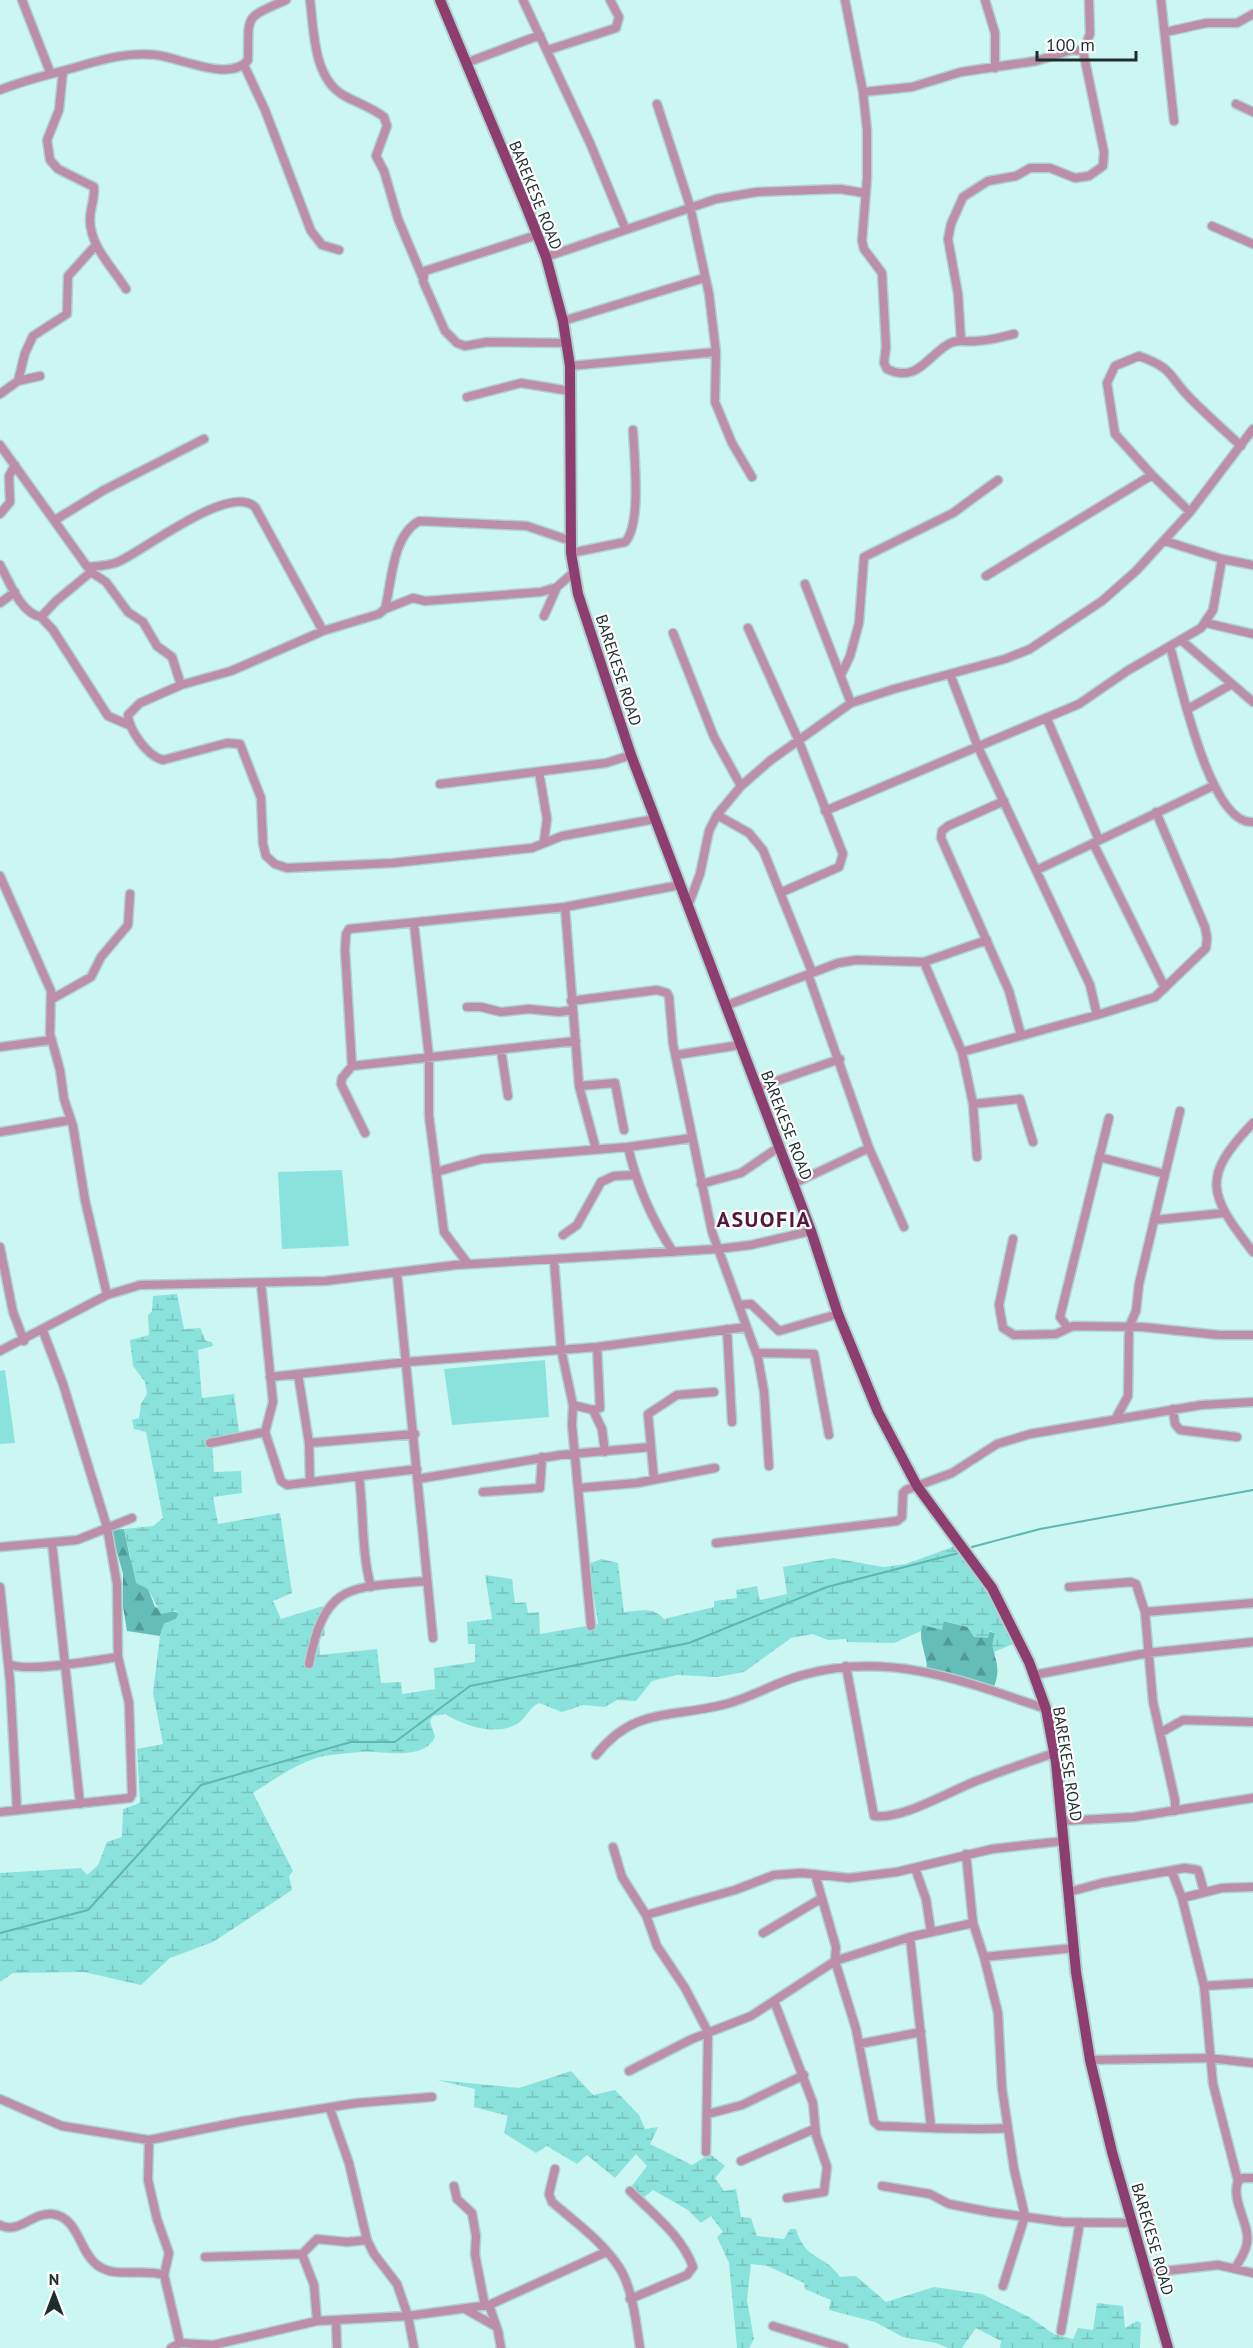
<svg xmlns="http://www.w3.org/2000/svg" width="1253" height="2348" font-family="'PT Sans',sans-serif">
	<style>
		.forest { fill: url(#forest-firs) }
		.wetland { fill: url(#wetland-marsh) }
		.pitch { fill: #8ae2dc }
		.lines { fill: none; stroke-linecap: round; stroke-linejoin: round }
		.stream { stroke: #5eb7b1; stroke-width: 2 }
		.minor-casing { stroke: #add2cf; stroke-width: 11 }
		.major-casing { stroke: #add2cf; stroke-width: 14 }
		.minor { stroke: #bd8ea7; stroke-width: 8 }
		.major { stroke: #8d3d6e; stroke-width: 10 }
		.labels { text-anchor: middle; stroke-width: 4.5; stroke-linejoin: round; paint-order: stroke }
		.street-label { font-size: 16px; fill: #1e2e2d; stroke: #fff }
		.district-label { font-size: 22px; font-weight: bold; letter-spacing: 1.5px; fill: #54183e; stroke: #fff }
	</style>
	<defs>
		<pattern id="forest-firs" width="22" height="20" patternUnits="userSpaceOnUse" patternTransform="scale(1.5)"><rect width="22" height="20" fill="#64bdb8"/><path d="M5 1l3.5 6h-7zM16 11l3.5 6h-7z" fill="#529a96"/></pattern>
		<pattern id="wetland-marsh" width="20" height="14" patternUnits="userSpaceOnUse" patternTransform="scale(1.5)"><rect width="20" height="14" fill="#8ae2dc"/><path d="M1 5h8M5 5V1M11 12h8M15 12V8" fill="none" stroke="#77c2bd"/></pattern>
	</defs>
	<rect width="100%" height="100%" fill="#ccf6f2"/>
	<!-- forest -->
	<path class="forest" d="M124 1529 130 1558 148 1589 155 1607 179 1613 176 1619 164 1624 160 1636 127 1631 123 1606V1574L111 1530Z
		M943 1621 995 1633C988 1656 1005 1662 993 1689L927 1669C927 1654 918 1642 922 1625Z"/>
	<!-- wetland -->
	<path class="wetland" d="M177 1294 184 1329 200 1328 206 1341 212 1342 213 1346 198 1350 202 1398 234 1394 239 1432 212 1439 214 1472 241 1471 242 1493 213 1497 218 1524 280 1513 292 1593 273 1601 281 1619 323 1606 325 1635 319 1638 320 1655 377 1649 381 1683 401 1682 402 1694 435 1689 434 1668 475 1662V1644H468L467 1622 492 1619 485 1575 512 1579 515 1603 526 1602 528 1613 539 1612 540 1634 598 1624 589 1564 601 1559 618 1563 624 1612C638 1611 654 1606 664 1619L714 1607V1601L737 1598 736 1590 757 1586 760 1600 787 1594 783 1567 833 1558 883 1567 906 1564 955 1546 989 1594 1013 1644 994 1652 992 1645 995 1633 990 1631 988 1638 974 1637 967 1627 944 1621 942 1630 922 1625 921 1631 894 1643 847 1642 846 1639 828 1640 813 1634 791 1638 744 1672 717 1677 677 1675 652 1681 636 1701 617 1700 605 1707 583 1705 562 1712 539 1703C528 1708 526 1720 515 1725 494 1736 463 1725 445 1714L433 1716 430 1721 435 1737C423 1762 383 1750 361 1752 349 1753 336 1754 324 1756 298 1762 275 1779 253 1793L293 1871 289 1876 292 1890 213 1942 170 1958 141 1985 84 1972 13 1973 0 1982V1873L81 1868 87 1875 98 1865 107 1842 122 1837 123 1809 140 1803 137 1749 163 1744 153 1693 160 1636 164 1624 176 1619 179 1613 176 1611 161 1614 148 1589 136 1583 124 1529 153 1526 163 1518 146 1432 134 1429 132 1420 139 1418 141 1404 147 1394 145 1382 133 1366 130 1340 149 1335 148 1315 152 1311 153 1296Z
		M571 2071 593 2095 615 2090 639 2115 645 2129 658 2127 650 2144 692 2165 710 2154 725 2166 715 2178 724 2191 736 2189 741 2217 751 2218 757 2236 784 2239 790 2229H796C805 2261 825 2254 840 2277L856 2276 886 2302 934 2287 982 2294 1029 2317 1054 2334 1073 2339 1078 2328 1093 2330 1097 2303 1123 2306 1125 2328 1137 2321 1141 2323 1140 2348H1000L1001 2341 976 2328 962 2348H948L936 2343 903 2337 875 2322 829 2310 831 2300 805 2289 804 2283 768 2266 751 2264 747 2300 754 2339 749 2348H737L729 2263 717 2237 723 2232 711 2216 701 2223 688 2210 653 2190 643 2198 631 2187 647 2166 636 2154 615 2178 587 2155 577 2164 547 2146 536 2153 504 2133 508 2116 474 2107 475 2089 437 2080 519 2088Z"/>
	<!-- pitch -->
	<path class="pitch" d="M342 1170 349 1246 282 1249 278 1172Z
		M545 1360 549 1417 452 1425 444 1369Z
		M5 1370 15 1443 0 1444V1371Z"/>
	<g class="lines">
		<!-- stream -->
		<path class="stream" d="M972 1547 1040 1529 1253 1490
			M0 1933 88 1910 201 1785 351 1742H395L470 1686 689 1643 827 1587 959 1553"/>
		<!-- minor casing -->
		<g class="minor-casing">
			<path id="minor" d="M22 0 50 72
				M310 0C314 30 313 77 343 95 357 103 371 107 384 117L387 126 376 156 384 171 398 219 422 276
				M523 0 590 143 625 228
				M845 0 863 92
				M985 0 995 33V68
				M1161 0 1174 121
				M1166 32 1206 23H1237L1253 14
				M548 50 616 28 619 17 610 0
				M466 63 540 35
				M244 65 265 110 311 231 322 245 339 250
				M63 71 59 110 47 140 50 160 58 169 94 187C95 199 90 208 90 220 90 246 113 268 126 289
				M0 90C22 81 43 76 66 70 95 62 125 51 156 55 178 57 230 83 248 60 249 14 243 19 286 0
				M657 104 690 206 709 294 716 352 715 402 732 443 752 477
				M1236 104 1253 112
				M1212 226 1253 244
				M537 235 425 271 423 281 445 331 457 343 465 346 487 342 565 343
				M546 257 716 199 757 192 840 189 864 193
				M563 321 704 278
				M1014 334C1002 337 989 341 976 341 968 342 961 340 953 342 930 350 920 385 887 369L884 363 886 347 882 273 864 249 862 241 867 178V130L863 92 912 87 961 72 1036 61 1072 50 1083 51 1090 34 1089 0
				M961 340 958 294 948 239 951 224 963 197 988 181 1016 176 1030 168H1050L1075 178 1089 176 1103 166 1104 152 1083 51
				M570 366 716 352
				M18 381 25 353 33 336 67 314 68 276 96 245
				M0 394 18 381 40 376
				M467 397 521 383 570 391
				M0 445 91 572 106 582 128 612 143 622 157 646 172 657 181 685
				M1190 512 1152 475 1115 434 1107 383 1115 366 1139 356C1176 369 1168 377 1192 400 1208 416 1225 431 1241 446
				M0 514 10 502 9 476 15 465
				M55 520 104 490 204 439
				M571 541 527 526 419 521C392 536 392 581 385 609L379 614 323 631 231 671 181 685 140 703 128 715C129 730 147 756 163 760L227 743 240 744 261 798 263 844 266 856 275 864 287 868 393 863 532 848 562 836 655 819
				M1165 541 1222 559 1253 565
				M571 553 625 542C642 525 634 454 633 430
				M0 565C10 582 20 613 41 617
				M88 567C99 566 110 566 120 561 146 549 230 483 255 507L323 631
				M91 572 56 601 41 617 53 630 108 716 129 725
				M986 576 1152 475
				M805 584 851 703
				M0 603 15 592
				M385 609 413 598 425 601 541 592 557 587 575 571
				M544 616 557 587
				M1206 623 1253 634
				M748 628 798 739 843 854 839 867 782 892
				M673 633 714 737 741 786
				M1181 640 1253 702
				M1170 646C1180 681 1210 826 1253 822
				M950 674 978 747 1090 985 1097 1015 962 1052
				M841 675 850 656 859 623 864 557 953 513 998 480
				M1188 709 1232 684
				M1047 719 1099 840
				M539 772 547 819 544 841
				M440 784 606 763 631 755
				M1004 801 948 826 942 831 941 838 1009 991 1021 1035
				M825 811 1079 704 1127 671 1201 628 1213 610 1222 559
				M717 815 749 833 763 850 812 972
				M1093 843 1165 988
				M1037 870 1213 786
				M0 876 51 991 50 1034 60 1070 64 1099 73 1126 85 1200 107 1295
				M688 906 700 874 709 831 717 815 741 786 771 760 851 703 894 689 1005 659 1030 649 1102 601 1136 571 1190 512 1253 429
				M565 907 579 1086 596 1149
				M414 924 429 1057V1116L444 1232 468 1264
				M924 962 962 1052 973 1104 977 1157
				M808 974 869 1148 904 1227
				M52 999 91 977 101 957 128 925 130 894
				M571 1001 657 990 667 993 669 997 673 1044 712 1232 758 1358 764 1391 769 1466
				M725 1006 838 963 856 960 924 962 987 940
				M467 1007H481L501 1012 529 1009 559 1012 573 1010
				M1097 1015 1155 997 1206 948 1207 938 1205 927 1156 812
				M0 1047 51 1040
				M501 1050 508 1096
				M676 1055 740 1045
				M352 1066 345 950 346 934 349 929 565 907 680 885
				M579 1086 615 1083 624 1130
				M756 1088 840 1059
				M973 1104 1020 1099 1033 1142
				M1253 1123C1200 1178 1209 1195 1253 1252
				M0 1132 71 1120
				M365 1133 341 1084 342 1078 352 1066 576 1041
				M628 1147C637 1186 651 1218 673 1252
				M1099 1157 1165 1174
				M436 1172 482 1159 628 1147 692 1138
				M701 1184 741 1173 779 1147
				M793 1184 869 1148
				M1154 1220 1224 1213
				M563 1235 577 1225 601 1182 614 1176 634 1175
				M1013 1239 999 1305 1003 1328 1014 1335 1056 1334 1073 1326 1142 1327 1219 1335H1253
				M0 1247 13 1312 24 1341
				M554 1260 561 1349 573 1405 572 1425 591 1626
				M397 1273 433 1638
				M261 1283 273 1402 265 1432
				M739 1305 751 1304 779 1331 838 1314
				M1068 1328 1060 1317 1109 1118
				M727 1329 732 1422
				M0 1351 107 1295 140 1285 325 1281 456 1265 717 1249 751 1245 811 1231
				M757 1353 814 1354 829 1435
				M298 1374 309 1443 310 1482
				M270 1377 407 1362 597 1347 746 1327
				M573 1405 593 1410 600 1408 597 1347
				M1173 1409 1175 1424 1180 1430 1237 1437
				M593 1410 602 1429 605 1452
				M1116 1418 1128 1396 1129 1327 1136 1311 1139 1284 1180 1111
				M210 1443 265 1432 281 1481 287 1485 417 1469
				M309 1443 415 1434
				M359 1476C364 1513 361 1551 371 1587
				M418 1479 560 1455 651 1447
				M654 1479 648 1414 677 1395 714 1392
				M579 1488 637 1483 715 1468
				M483 1492 540 1488 542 1457
				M52 1543 80 1804
				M716 1543 897 1521 902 1517 903 1493 906 1490 952 1473 997 1444 1030 1434 1201 1405 1253 1402
				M0 1547 77 1540 132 1518
				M0 1587 10 1681 17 1810
				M1069 1587 1131 1582 1136 1584 1145 1612 1153 1702 1175 1800V1811
				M1145 1612 1253 1603
				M8 1663C21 1674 97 1660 118 1657
				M309 1664C325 1580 352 1588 426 1581
				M846 1666 874 1816C903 1820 951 1790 979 1780 1004 1770 1029 1762 1054 1753
				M1034 1675 1147 1653 1253 1642
				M1160 1733 1183 1720 1253 1722
				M596 1755C634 1707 670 1718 722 1705 750 1699 775 1682 803 1675 889 1651 964 1681 1046 1709
				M0 1812 130 1798 132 1794 129 1703 118 1657 117 1584 107 1527 63 1384 43 1331
				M1062 1821 1134 1817 1253 1798
				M613 1847 622 1877 646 1915 657 1946 685 1988 708 2032 706 2152
				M966 1854 973 1923
				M915 1868 926 1899 931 1932
				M1172 1872 1182 1898 1204 1986 1213 2084 1238 2181C1230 2202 1253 2227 1246 2247 1244 2254 1239 2262 1235 2268
				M815 1874 836 1947 835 1961 856 2029 874 2122 879 2126C923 2127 965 2131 1008 2128
				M1069 1892 1102 1883 1185 1868 1198 1870 1204 1891
				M1182 1898 1222 1888 1253 1887
				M646 1915 735 1890 774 1875 802 1873 849 1878 897 1872 992 1849 1064 1841
				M763 1933 822 1898
				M910 1937 931 2127
				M984 1957 998 2013 1002 2088 1014 2169 1025 2216 1003 2286
				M1204 1986 1253 1983
				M774 2001 813 2103 816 2135 827 2167 824 2192 787 2198
				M859 2044 921 2032
				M1090 2060 1209 2058 1253 2063
				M629 2071 692 2039 751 2016 835 1961 910 1937 973 1923 984 1957 1074 1948
				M0 2099 62 2126 149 2140 243 2121 357 2103 432 2097
				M330 2109 349 2163 367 2240 374 2254 397 2284 408 2316 414 2348
				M708 2114 742 2105 804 2075
				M149 2140 148 2180 157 2219 169 2253 164 2275 180 2343
				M741 2161 814 2129
				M555 2169 549 2194 552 2202C575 2222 602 2241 619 2267 633 2289 636 2323 640 2348
				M1238 2181 1243 2178H1253
				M454 2186 457 2199 472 2213 476 2236 475 2254 485 2306
				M882 2186 930 2194 949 2204 990 2212 1063 2222 1133 2223
				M630 2191C653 2214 682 2236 693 2267L687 2275 630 2299
				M0 2225C19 2235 32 2212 52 2214 79 2217 79 2252 97 2265 115 2279 142 2268 164 2275
				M302 2254 317 2239 347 2242 367 2240
				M205 2257 302 2254 314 2285 317 2321
				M1147 2273 1218 2265 1253 2273
				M489 2305 498 2331 501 2348
				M465 2309 495 2326
				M336 2321 337 2348
				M773 2326 844 2348
				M1061 2331 1080 2222
				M171 2348 180 2343 213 2345 317 2321 408 2316 489 2305 606 2252"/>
		</g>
		<!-- major casing -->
		<g class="major-casing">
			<path id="major" d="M440 0 526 206 546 257 563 321 570 366 571 553 578 594 631 755 811 1231 838 1314 878 1412 917 1486 992 1588 1029 1662 1046 1709 1056 1762 1076 1972 1090 2060 1112 2152 1168 2348"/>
		</g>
		<!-- minor -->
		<use href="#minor" class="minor"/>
		<!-- major -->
		<use href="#major" class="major"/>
	</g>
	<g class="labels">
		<!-- street labels -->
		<g class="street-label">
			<text transform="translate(536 195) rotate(68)" y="6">BAREKESE ROAD</text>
			<text transform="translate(619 670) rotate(72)" y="6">BAREKESE ROAD</text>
			<text transform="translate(787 1125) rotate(69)" y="6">BAREKESE ROAD</text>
			<text transform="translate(1068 1764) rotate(81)" y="6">BAREKESE ROAD</text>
			<text transform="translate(1153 2239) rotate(74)" y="6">BAREKESE ROAD</text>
		</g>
		<!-- district labels -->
		<g class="district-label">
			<text x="764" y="1227">ASUOFIA</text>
		</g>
	</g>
	<!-- north arrow -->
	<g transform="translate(54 2294)" stroke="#ffffff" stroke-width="4.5" paint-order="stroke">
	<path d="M0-4.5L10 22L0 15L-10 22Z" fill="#1e2e2d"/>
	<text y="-9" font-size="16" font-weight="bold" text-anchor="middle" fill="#1e2e2d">N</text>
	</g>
	<!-- scale -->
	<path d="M1037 51v9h99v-9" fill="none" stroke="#1e2e2d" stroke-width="3"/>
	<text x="1046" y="51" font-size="18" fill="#1e2e2d" stroke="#ffffff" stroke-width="4.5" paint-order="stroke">100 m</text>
</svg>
